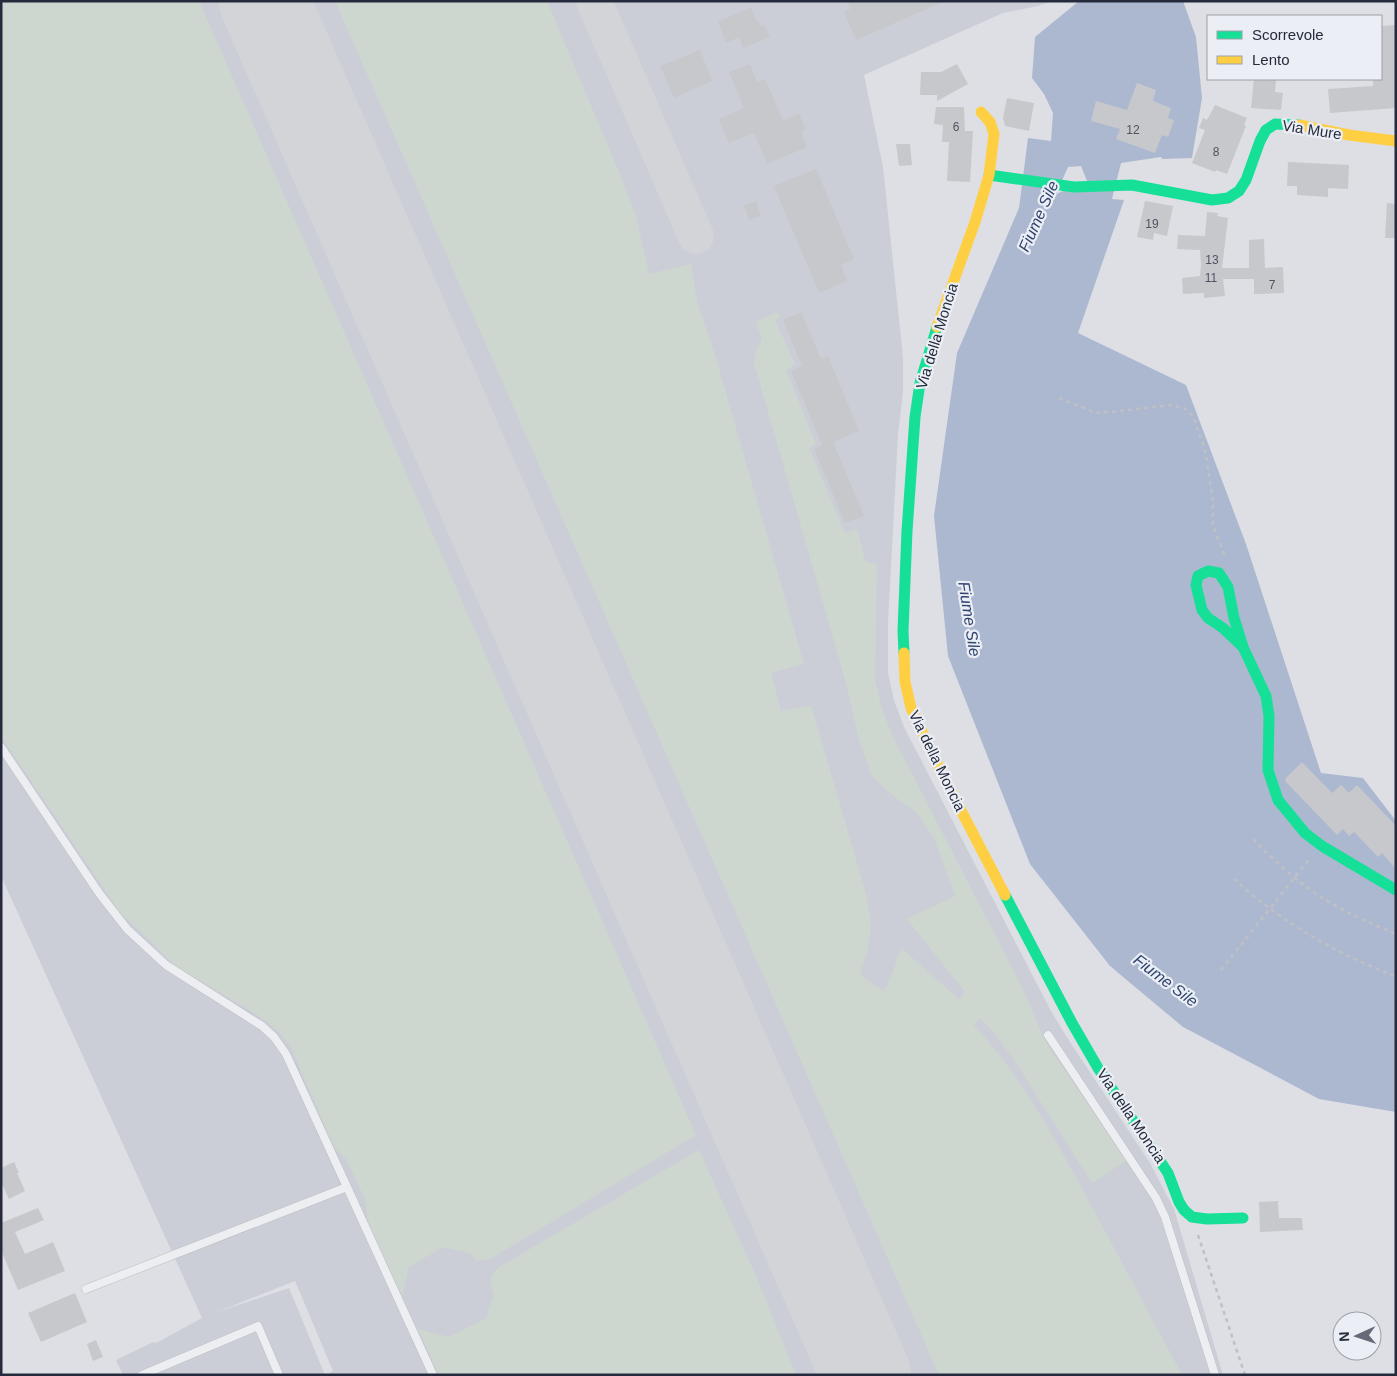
<svg xmlns="http://www.w3.org/2000/svg" width="1397" height="1376" font-family="Helvetica,sans-serif">
	<style>
		.built { fill: #ccced7 }
		.green { fill: #cdd7cf }
		.water { fill: #acb8d0; fill-rule: evenodd }
		.lines { fill: none; stroke-linecap: round; stroke-linejoin: round }
		.taxiway { stroke: #d2d4d8; stroke-width: 36 }
		.runway { stroke: #d2d4d8; stroke-width: 90 }
		.building { fill: #c6c8cc }
		.lane-casing { stroke: #bcbdc2; stroke-width: 9 }
		.path { stroke: #bfc0c5; stroke-width: 2.5; stroke-dasharray: 4 4; stroke-linecap: butt }
		.lane { stroke: #edeef1; stroke-width: 8 }
		.fast { stroke: #16e098; stroke-width: 11 }
		.slow { stroke: #ffcf43; stroke-width: 11 }
		.labels { text-anchor: middle; stroke-width: 4.5; stroke-linejoin: round; paint-order: stroke }
		.number-label { font-size: 12px; fill: #4e5361 }
		.street-label { font-size: 15px; fill: #252b3c; stroke: #ebeef4 }
		.water-label { font-size: 16px; font-style: italic; fill: #304470; stroke: #ebeef4 }
	</style>
	<rect width="100%" height="100%" fill="#dedfe4"/>
	<!-- built -->
	<path class="built" d="M1 1H1052L1038 6 1003 13 864 75 883 167 903 357V391L898 435 888 623V673L894 700 904 727 1051 1011 1068 1039 1150 1163 1174 1209 1223 1375H330L329 1373 333 1371 295 1281 217 1312 289 1288 325 1375H123L116 1360 153 1342 156 1343 202 1318 1 876Z"/>
	<!-- green -->
	<path class="green" d="M1 1H199L696 1135 490 1259 477 1261 471 1254 443 1247 409 1267 402 1296 367 1219 366 1201 346 1159 334 1147 291 1047 278 1031 261 1017 177 967 119 911 1 736Z
		M335 1H547L621 177 636 216 649 274 691 264 697 302 715 355 804 664 771 673 781 711 811 705 866 894 871 925 868 947 860 975 884 991 892 975 901 948 959 999 965 992 907 919 955 896 935 840 917 813 891 794 872 776 859 740 846 683 754 363 756 351 762 339 756 322 777 312 780 316 775 320 795 364 786 370 816 444 809 448 845 533 857 529 865 561 877 564 875 681 882 709 892 735 1025 993 1042 1034 1050 1049 1126 1161 1092 1183 1013 1058 992 1030 979 1018 974 1025C1023 1078 1058 1144 1092 1207 1122 1263 1152 1319 1182 1375H939Z
		M699 1150 756 1276 796 1375H439L418 1329 449 1337 486 1318 494 1294 490 1284 492 1275 499 1267Z"/>
	<!-- water -->
	<path class="water" d="M1079 1H1183L1196 37 1202 98 1192 158 1162 159 1161 157 1121 163 1112 199 1124 200 1078 333 1186 385 1246 544 1321 773 1363 778 1396 821V1112L1319 1099 1183 1027 1110 966 1030 864 948 656 934 516 957 353 1019 208 1028 138 1051 141 1053 113 1044 94 1032 78 1035 37ZM1081 166 1087 181 1056 194 1068 167Z"/>
	<g class="lines">
		<!-- taxiway -->
		<path class="taxiway" d="M594 1 696 236"/>
		<!-- runway -->
		<path class="runway" d="M264 1 866 1375"/>
	</g>
	<!-- building -->
	<path class="building" d="M847 1H945L856 40 844 12 850 9Z
		M751 7 757 22 759 21 761 26 764 25 770 37 743 48 739 37 726 43 718 22Z
		M1396 25V108L1330 113 1328 89 1373 86V79H1381V26Z
		M700 50 712 81 674 98 660 66Z
		M750 64 757 82 765 79 783 120 799 114 806 130 801 132 807 147 767 164 754 133 729 143 719 119 744 108 729 72Z
		M957 64 968 84 937 101V95H920L921 72H941Z
		M1254 79H1276L1275 92 1283 93 1281 110 1251 108Z
		M1137 83 1156 90 1153 101 1171 108 1168 118 1174 120 1168 137 1162 135 1155 153 1116 139 1120 129 1091 121 1096 101 1127 110Z
		M1007 98 1034 103 1029 131 1005 126 1003 118Z
		M1215 105 1247 118 1244 125 1246 126 1227 174 1216 170 1215 172 1192 163 1205 130 1199 128 1203 118 1207 120Z
		M936 107H964L965 131H973L970 182 947 181 949 142H942L943 125 934 124Z
		M896 144H910L912 165 899 166Z
		M1288 162 1349 165 1348 189 1328 188V197L1297 195V186H1287Z
		M816 169 854 259 841 265 847 281 819 293 774 186Z
		M756 201 761 216 749 220 744 205Z
		M1145 201 1173 206 1167 236 1154 233 1153 240 1137 237Z
		M1387 203 1396 204V238H1385Z
		M1207 212 1218 213 1217 216 1228 218 1222 268H1249V240L1264 239 1265 268 1283 267 1284 293 1254 294V279H1223L1225 296 1204 298V293L1183 294 1182 278 1200 276 1201 264 1200 250 1177 249 1178 235 1205 236Z
		M801 312 821 359 828 356 859 431 833 442 864 516 845 523 814 449 822 445 791 371 802 366 783 320Z
		M1302 762 1332 793 1341 785 1349 793 1357 785 1396 826V869L1382 853 1378 857 1354 832 1349 836 1343 829 1337 835 1286 782 1285 779Z
		M14 1162 19 1173H17L25 1191 9 1199 1 1182V1168Z
		M1278 1201 1279 1218H1302L1303 1230 1260 1232 1259 1202Z
		M38 1208 44 1220 15 1232 25 1254 53 1242 65 1271 18 1290 1 1250V1223Z
		M75 1293 87 1322 41 1342 28 1313Z
		M96 1340 103 1357 93 1361 87 1344Z"/>
	<g class="lines">
		<!-- lane casing -->
		<g class="lane-casing">
			<path id="lane" d="M1 747 99 893 127 929 166 965 262 1026 274 1037 286 1054 347 1187
				M1048 1035 1156 1198 1165 1217 1215 1375
				M86 1289 347 1187 433 1375
				M142 1375 258 1326 279 1375"/>
		</g>
		<!-- path -->
		<path class="path" d="M1059 398 1094 412 1100 413 1172 405 1184 408 1193 416 1205 450 1213 500V526L1224 553 1225 558
			M1253 839C1278 865 1307 891 1340 908 1358 918 1377 926 1396 934
			M1234 879C1280 921 1338 955 1396 976
			M1221 970 1310 858
			M1198 1235 1245 1375"/>
		<!-- lane -->
		<use href="#lane" class="lane"/>
		<!-- fast -->
		<path class="fast" d="M989 175 1074 187 1132 185 1212 200 1228 198 1239 191 1246 180 1260 141 1266 130 1275 124 1299 125
			M1243 647 1223 628 1208 618 1202 610 1196 585 1198 576 1208 571 1219 573 1228 587 1234 618 1243 647 1266 696 1269 716 1268 770 1278 800 1305 833 1322 846 1396 890
			M904 653 903 631 907 531 915 417 920 383 937 327
			M1005 895 1072 1023 1098 1068 1168 1173 1179 1202 1184 1210 1192 1217 1207 1219 1243 1218"/>
		<!-- slow -->
		<path class="slow" d="M1299 125 1349 135 1396 141
			M937 327 975 222 989 175 994 134 990 122 981 112
			M904 653 905 682 911 708 940 770 1005 895"/>
	</g>
	<g class="labels">
		<!-- number labels -->
		<g class="number-label">
			<text x="956" y="131">6</text>
			<text x="1133" y="134">12</text>
			<text x="1216" y="156">8</text>
			<text x="1152" y="228">19</text>
			<text x="1212" y="264">13</text>
			<text x="1211" y="282">11</text>
			<text x="1272" y="289">7</text>
		</g>
		<!-- street labels -->
		<g class="street-label">
			<text transform="translate(1312 130) rotate(9)" y="5">Via Mure</text>
			<text transform="translate(937 336) rotate(-73)" y="5">Via della Moncia</text>
			<text transform="translate(937 761) rotate(64)" y="5">Via della Moncia</text>
			<text transform="translate(1131 1116) rotate(56)" y="5">Via della Moncia</text>
		</g>
		<!-- water labels -->
		<g class="water-label">
			<text transform="translate(1038 216) rotate(-66)" y="6">Fiume Sile</text>
			<text transform="translate(970 619) rotate(81)" y="6">Fiume Sile</text>
			<text transform="translate(1166 980) rotate(37)" y="6">Fiume Sile</text>
		</g>
	</g>
	<!-- border -->
	<rect width="1397" height="1376" fill="none" stroke="#252b3c" stroke-width="5"/>
	<!-- legend -->
	<rect x="1207" y="15" width="175" height="65" fill="#ebeef4" stroke="#9ca0aa"/>
	<rect x="1217" y="31" width="25" height="8" fill="#16e098" stroke="#9ca0aa"/>
	<text x="1252" y="40" font-size="15" fill="#252b3c">Scorrevole</text>
	<rect x="1217" y="56" width="25" height="8" fill="#ffcf43" stroke="#9ca0aa"/>
	<text x="1252" y="65" font-size="15" fill="#252b3c">Lento</text>
	<!-- north arrow -->
	<g transform="translate(1357 1336) rotate(267)"><circle r="24" fill="#ebeef4" stroke="#9ca0aa"/>
	<path d="M0-4L9 19L0 12L-9 19Z" fill="#666a77"/>
	<text y="-8" font-size="14" font-weight="bold" text-anchor="middle" fill="#252b3c">N</text>
	</g>
</svg>
